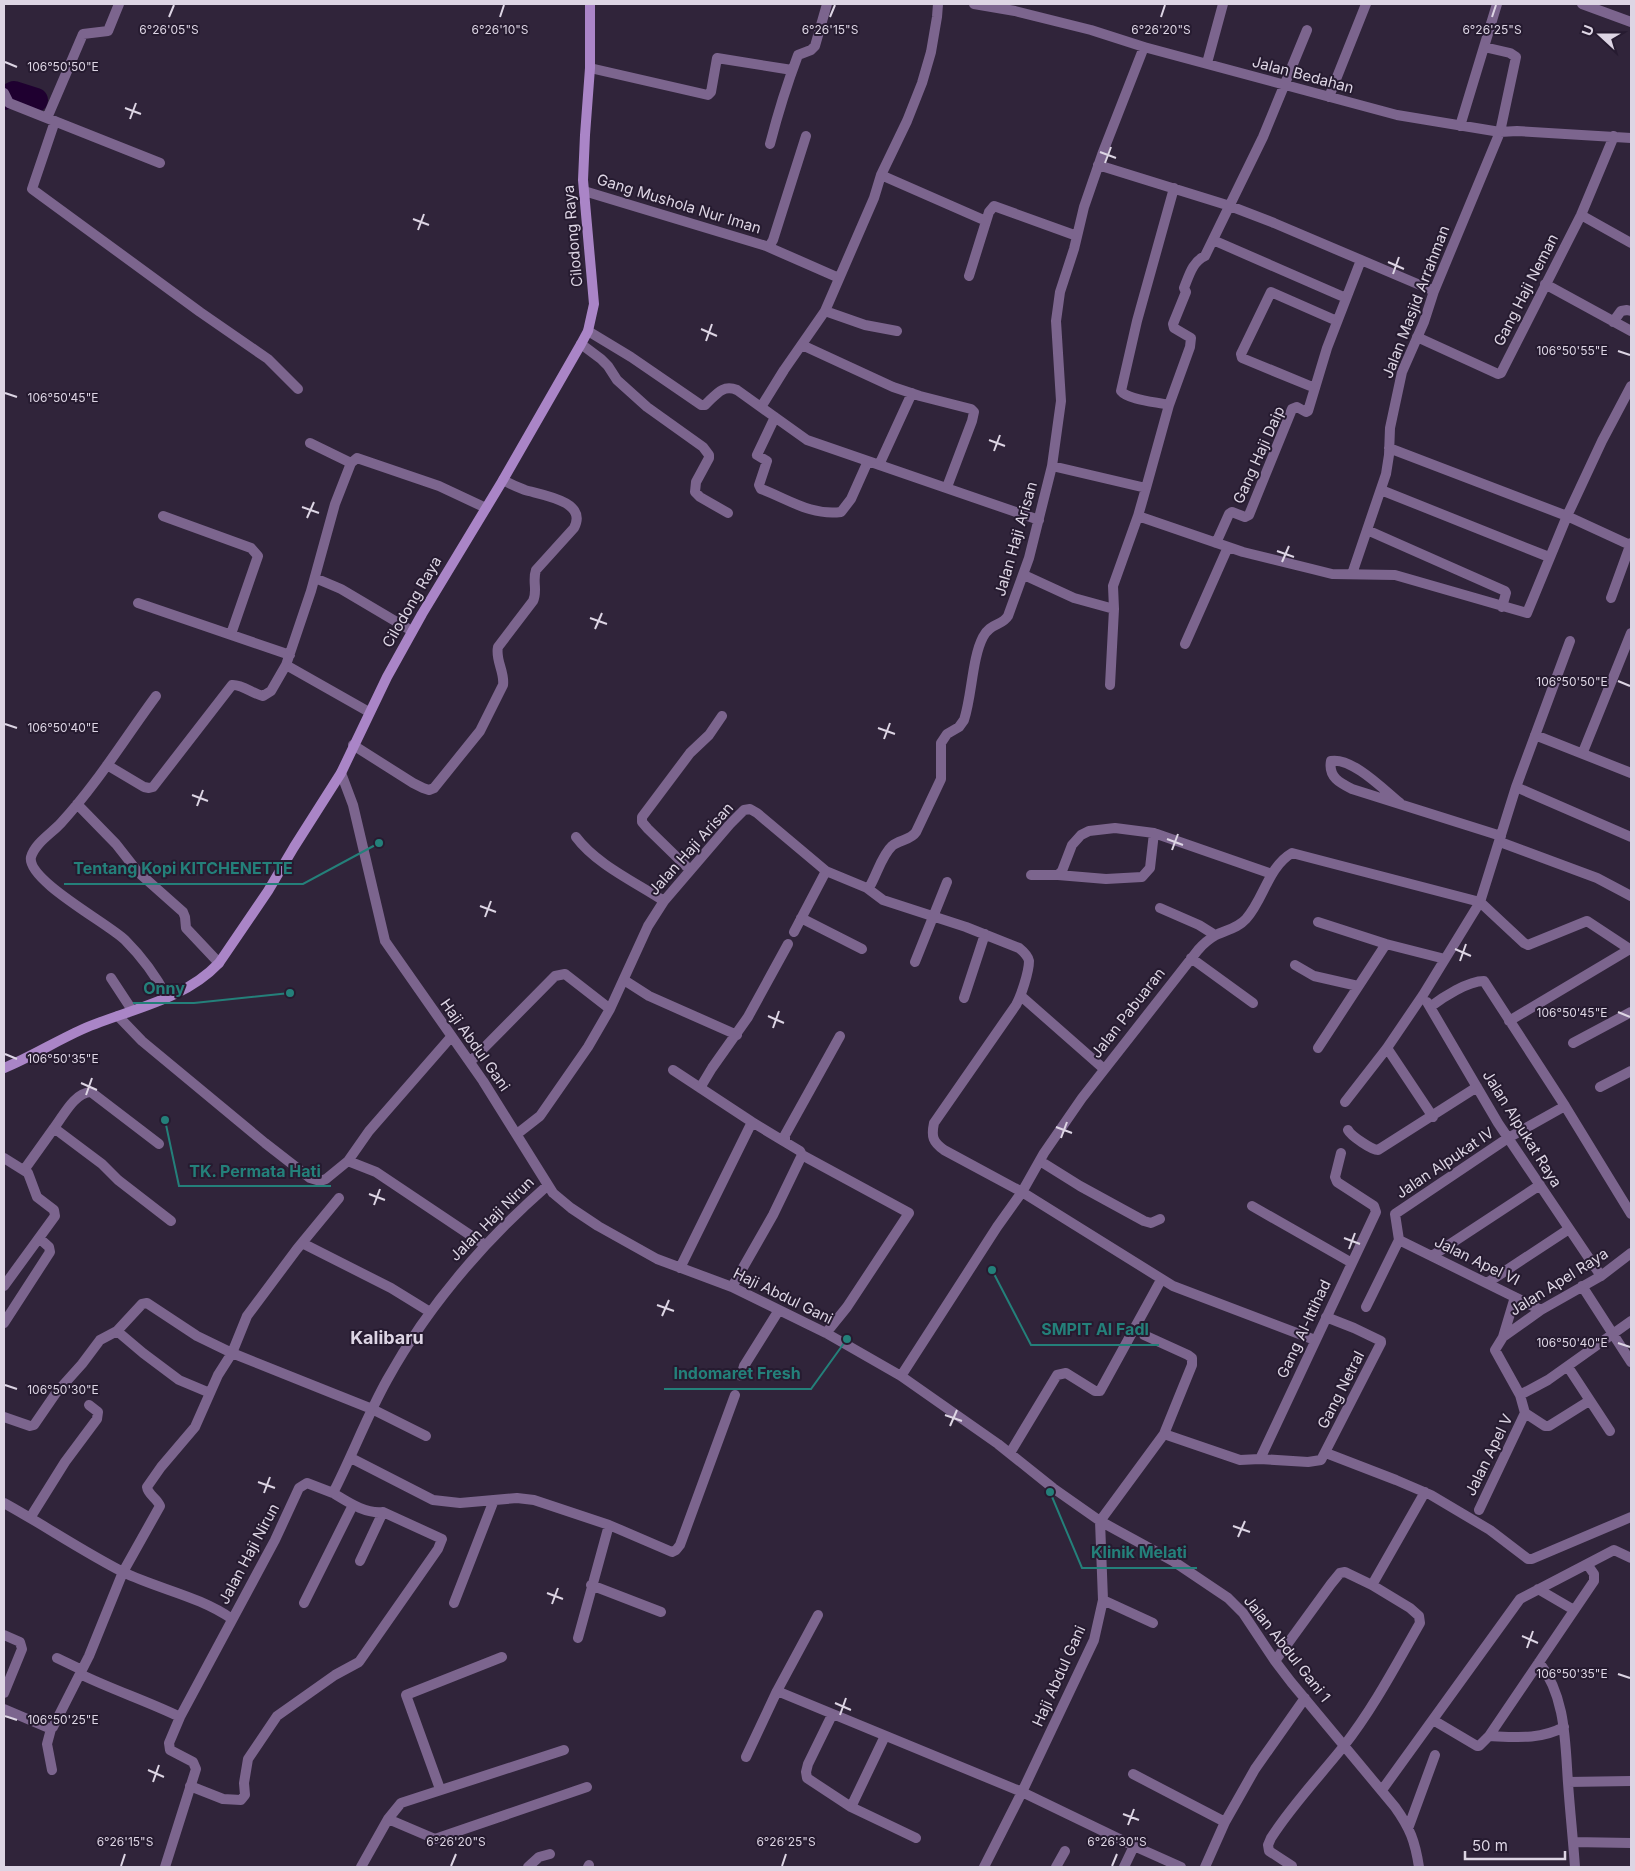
<svg xmlns="http://www.w3.org/2000/svg" width="1635" height="1871" font-family="Inter,sans-serif">
	<style>
		.lines { fill: none; stroke-linecap: round; stroke-linejoin: round }
		.river { stroke: #1f0030; stroke-width: 24 }
		.street { stroke: #7c658e; stroke-width: 10 }
		.secondary { stroke: #aa85c7; stroke-width: 10 }
		.ticks { fill: none; stroke: #ddd5e4; stroke-width: 2 }
		.labels { text-anchor: middle; stroke-width: 4; stroke-linejoin: round; paint-order: stroke }
		.street-label { font-size: 15px; fill: #ddd5e4; stroke: #261b30 }
		.quarter-label { font-size: 18px; font-weight: bold; fill: #ddd5e4; stroke: #261b30 }
		.ticks-label { font-size: 12px; text-anchor: middle; fill: #ddd5e4; stroke: #261b30; stroke-width: 4; stroke-linejoin: round; paint-order: stroke }
		.leader { fill: none; stroke: #24807a; stroke-width: 2 }
		.callout-dot { fill: #24807a; stroke: #261b30; stroke-width: 2 }
		.callout-label { font-size: 16px; text-anchor: middle; font-weight: bold; fill: #24807a; stroke: #261b30; stroke-width: 4; stroke-linejoin: round; paint-order: stroke }
	</style>
	<rect width="100%" height="100%" fill="#30243a"/>
	<g class="lines">
		<!-- river -->
		<path class="river" d="M4 98 14 93 36 100"/>
		<!-- street -->
		<path class="street" d="M974 4 1015 11 1091 30 1144 47 1397 115 1500 132 1517 131 1631 138
			M1582 4 1631 22
			M1207 63 1223 4
			M590 68 708 95 711 92 717 58 792 70
			M4 93 9 103 160 163
			M1329 97 1366 4
			M47 118 83 34 108 31 119 4
			M55 121 32 189 200 312 268 359 298 389
			M1460 126 1497 4
			M770 144C778 113 787 84 798 55L811 50 815 46 827 4
			M1098 165 1230 206 1274 223 1434 291
			M881 175 986 221
			M584 191 766 246 770 245 773 240 806 136
			M1581 215 1631 243
			M1213 240 1346 298
			M766 246 839 278
			M969 276 989 212 994 206 1077 236
			M1545 284 1631 331
			M825 311 865 325 897 331
			M1613 322 1621 311 1627 310 1631 311
			M588 331 631 357 701 405H705C716 395 722 384 737 390L807 440 1039 520
			M1417 337 1498 374 1501 373 1581 215 1614 136
			M581 344 601 359 608 366 617 380 647 407 703 447 709 455V458L696 482 695 492 700 497 728 513
			M802 345 893 387 920 396 971 409 974 412 972 421 947 487
			M1315 388 1242 358 1241 354 1271 292 1337 321
			M1169 405C1157 402 1128 400 1121 391L1137 321 1174 188
			M761 407 784 370 825 311 874 198 881 175 907 121 922 83 931 52 937 17 938 4
			M775 417 757 455 767 461 759 485 761 489C788 499 811 516 841 512L851 499 868 461
			M310 443 351 463
			M1389 448 1567 516 1630 545
			M879 465 912 393
			M1052 466 1146 488 1138 516 1243 552 1312 569 1332 574 1395 575 1527 613 1567 516 1602 441 1631 386
			M1146 488 1169 405 1190 347 1191 338 1174 328 1173 324 1186 292 1184 288C1189 276 1192 262 1205 256L1263 137 1307 30
			M1381 490 1549 557
			M163 516 251 548 258 556 231 634
			M1367 530 1505 591 1506 593 1502 607
			M1216 543 1229 514 1232 512 1245 517 1249 515 1292 409 1297 407 1306 412 1308 411 1327 348 1361 260
			M1352 574 1386 474 1389 455 1390 428 1402 372 1424 322 1434 291 1500 132 1516 57 1510 53 1484 47
			M1024 575 1074 598 1114 609
			M315 578 341 589 412 631
			M1611 598 1631 543
			M138 603 290 655
			M1185 644 1228 547
			M286 665 369 712
			M1110 685 1114 609 1113 586 1138 516
			M156 696C125 738 97 784 61 823 52 833 35 843 31 857 26 880 109 924 125 940 142 957 156 976 167 997
			M1535 735 1631 773
			M353 745 413 783 423 788 429 790 434 788 480 731 503 685C505 672 495 660 498 647L533 601C538 591 532 581 536 570L574 528C588 501 542 495 525 490 517 487 510 484 503 480
			M1583 752 1631 633
			M107 765 144 787 149 788 153 787 232 685C242 684 253 694 263 696L271 691 286 665 311 591 335 504 351 463 357 458 439 486 486 508
			M341 773 353 805 385 941 483 1081 553 1193 571 1208 598 1226 657 1259 732 1287 826 1333 901 1376 998 1444 1053 1488 1100 1521 1173 1561 1228 1598 1243 1613 1275 1661 1291 1682 1395 1807C1410 1828 1415 1841 1419 1867
			M1516 787 1631 837
			M1400 803C1384 790 1352 757 1331 761 1328 777 1340 783 1352 789L1501 836
			M77 804 116 844 138 872 183 912 185 917 186 928 219 963
			M576 837C596 864 635 882 664 901
			M1500 842 1597 878 1631 896
			M690 870 648 829 642 822V817L690 753 709 735 722 716
			M1031 875H1058L1062 871 1072 845 1081 835 1089 831 1115 828 1154 833 1272 874
			M1058 875 1106 879 1142 877 1150 868 1154 833
			M867 888 883 900 966 927 1019 948C1024 952 1028 956 1029 961 1029 972 1021 996 1016 1005L934 1123C931 1137 933 1142 944 1150L1022 1192 1173 1286 1315 1340
			M1160 908 1199 925 1215 935
			M801 918 862 949
			M1318 922 1386 944 1445 959
			M794 932 826 871
			M1191 958 1253 1003
			M915 962 947 882
			M1295 965 1314 976 1358 986
			M111 978 132 1010
			M624 980 649 996 737 1035
			M1021 996 1104 1069
			M964 998 985 934
			M1427 1002 1498 1123 1601 1276
			M1430 1007C1443 997 1468 981 1484 981L1565 1106 1631 1214
			M118 1016 142 1041 265 1143 310 1178 320 1181 326 1179 348 1161 369 1131 451 1037
			M1509 1021 1630 949
			M1573 1043 1631 1012
			M1318 1048 1386 944
			M1387 1048 1433 1117
			M470 1062 555 976 565 974 610 1009
			M673 1070 752 1122 785 1142
			M1600 1087 1631 1071
			M700 1088 712 1068 748 1017 788 944
			M1345 1102 1387 1048 1423 995 1480 902 1516 787 1570 641
			M54 1128C64 1115 74 1093 91 1092L159 1144
			M1348 1130C1351 1136 1372 1150 1378 1150L1477 1087
			M517 1134 540 1116 588 1047 610 1009 648 926 664 901 730 824 744 810 750 809 757 813 826 871 867 888 870 886C877 874 882 855 892 846 899 840 911 840 916 832L941 779V743L947 734 959 727 964 720C972 696 972 658 983 637 990 623 1002 626 1008 616L1029 558 1052 466 1061 401 1056 321 1060 292 1074 249 1084 207 1103 152 1144 47
			M802 1155 909 1213 847 1307 826 1333
			M4 1158 28 1173 37 1197 54 1210 55 1216 4 1286
			M348 1161 376 1172 485 1245
			M1040 1161 1080 1186 1144 1221 1151 1223 1160 1219
			M24 1170 54 1128 102 1164 118 1180 171 1221
			M1252 1206 1352 1263
			M1399 1240 1395 1214 1508 1138 1565 1106
			M1399 1240 1541 1310
			M302 1243 391 1288 430 1312
			M1432 1256 1540 1185
			M680 1268 752 1122
			M1487 1283 1569 1229
			M1582 1286 1631 1362
			M732 1287 773 1215 802 1155 800 1151 785 1142V1135L840 1036
			M1515 1297 1503 1337 1495 1350 1520 1395 1525 1413 1545 1426H1549L1589 1401
			M1366 1307 1399 1240
			M4 1323 50 1252 49 1247 39 1238
			M117 1331 143 1353 179 1380 210 1393
			M1503 1337 1541 1310 1601 1276 1631 1253
			M1568 1367 1610 1431
			M741 1376 744 1366 779 1310
			M901 1376 997 1227 1022 1192 1044 1153 1082 1098 1198 950C1203 944 1209 939 1216 935 1226 930 1238 928 1246 919 1264 899 1268 867 1292 853L1480 902 1524 943 1528 945 1587 921 1631 950
			M1520 1395 1548 1380 1631 1321
			M4 1417 30 1426 34 1425 56 1393 82 1364 100 1340 117 1331 142 1304 147 1303 197 1336 232 1353 372 1409 426 1436
			M1164 1434 1240 1460 1260 1459 1308 1462 1321 1460 1381 1343V1341L1354 1328 1326 1317
			M1010 1453 1057 1375 1066 1373 1095 1391H1100L1161 1280
			M1326 1453 1396 1480 1431 1495 1490 1530 1528 1559H1532L1631 1517
			M351 1458 433 1500 460 1503 517 1498 534 1500 609 1525 672 1552 676 1550 680 1545 735 1395
			M1260 1459 1376 1212 1374 1206 1337 1182 1335 1177 1341 1153
			M333 1493C348 1502 365 1514 383 1512L360 1561
			M4 1503C44 1525 82 1551 123 1572 158 1589 199 1596 232 1619
			M1479 1510 1525 1413
			M30 1518 65 1462 97 1419 98 1412 89 1405
			M1100 1521 1164 1434 1192 1365V1358L1188 1355 1144 1335
			M591 1585 661 1612
			M1538 1589 1574 1610
			M1103 1600 1153 1623
			M304 1603 353 1505
			M454 1603 494 1500
			M4 1635 20 1642 22 1649 4 1693
			M578 1638 609 1525
			M57 1658 82 1670
			M1275 1661 1331 1584 1340 1573 1345 1572 1372 1585 1425 1492
			M1539 1662C1566 1697 1565 1741 1568 1783 1570 1811 1573 1839 1575 1867
			M80 1674C113 1690 147 1701 180 1717
			M777 1691 1022 1792 1134 1846 1181 1867
			M4 1709 51 1729 53 1727 89 1656 123 1572 160 1506C157 1498 148 1495 147 1487L161 1467 195 1427 218 1375 232 1353 247 1316 297 1249 339 1198
			M832 1715 808 1764 806 1772 807 1778 851 1807 916 1838
			M1433 1720 1477 1746H1479L1489 1736 1594 1581V1574L1587 1564
			M51 1729 47 1744 52 1770
			M1489 1736C1515 1737 1540 1740 1564 1727
			M746 1757 777 1691 818 1615
			M1133 1774 1225 1822
			M1568 1782 1631 1781
			M190 1786 223 1799 241 1800 245 1795 244 1783 248 1759 277 1716 335 1675 359 1662 438 1549 442 1539 383 1512
			M440 1789 406 1695 502 1657
			M1382 1790 1520 1599 1614 1550 1631 1558
			M851 1807 885 1736
			M388 1819 401 1803 564 1750
			M1409 1826 1435 1755
			M1573 1842 1631 1843
			M1292 1866 1269 1851 1268 1845 1271 1838C1292 1805 1319 1777 1343 1747 1373 1709 1396 1665 1420 1623L1419 1616 1410 1608 1372 1585
			M165 1867 196 1769 193 1762 170 1750 169 1743 180 1717 275 1540 299 1488 307 1483 333 1493C352 1456 367 1416 387 1380 429 1304 483 1242 548 1185
			M361 1867 388 1819 435 1839 587 1787
			M528 1867 539 1857 550 1854
			M588 1867 589 1865
			M984 1867 1022 1792 1094 1640 1103 1600 1100 1521
			M1056 1867 1065 1851
			M1124 1867 1134 1846
			M1205 1867 1225 1822 1255 1769 1305 1698"/>
		<!-- secondary -->
		<path class="secondary" d="M4 1068C31 1057 56 1041 83 1029 129 1009 183 1001 219 963L268 891 294 847 341 773 387 677 422 614 503 480 581 344 588 331 594 304 583 180 585 135 590 68V4"/>
	</g>
	<!-- ticks -->
	<path class="ticks" d="M169 17 174 5M500 17 504 5M830 17 835 5M1161 17 1165 5M1492 17 1496 5M5 62 17 67M125 108 141 114M130 119 136 103M1100 152 1116 158M1105 163 1111 147M413 219 429 225M418 230 424 214M1388 262 1404 269M1393 274 1399 257M701 329 717 336M706 341 712 324M1618 351 1630 355M5 393 17 397M989 440 1005 446M994 451 1000 435M302 507 319 513M307 518 314 502M1277 551 1294 557M1282 562 1289 546M590 618 607 624M595 629 602 613M1618 681 1630 686M5 724 17 728M878 728 895 734M884 739 890 723M192 795 208 801M197 806 203 790M1167 839 1183 845M1172 850 1178 834M480 906 496 912M485 917 491 901M1455 949 1471 956M1460 961 1466 944M1618 1012 1630 1017M768 1016 784 1023M773 1028 779 1011M5 1054 17 1059M81 1083 97 1090M86 1095 92 1078M1056 1127 1072 1133M1061 1138 1067 1122M369 1194 385 1200M374 1205 380 1189M1344 1238 1360 1244M1349 1249 1355 1233M657 1305 674 1311M662 1316 669 1300M1618 1343 1630 1347M5 1385 17 1389M945 1415 962 1421M950 1426 957 1410M258 1482 275 1488M264 1493 270 1477M1233 1526 1250 1532M1238 1537 1245 1521M547 1593 563 1599M552 1604 558 1588M1522 1636 1538 1643M1527 1648 1533 1631M1618 1674 1630 1678M835 1703 851 1710M840 1715 846 1698M5 1716 17 1720M148 1770 164 1777M153 1782 159 1765M1123 1814 1139 1820M1128 1825 1134 1809M121 1866 125 1854M451 1866 456 1854M782 1866 786 1854M1112 1866 1117 1854"/>
	<g class="labels">
		<!-- street labels -->
		<g class="street-label">
			<text transform="translate(1303 75) rotate(15)" y="5">Jalan Bedahan</text>
			<text transform="translate(679 204) rotate(17)" y="5">Gang Mushola Nur Iman</text>
			<text transform="translate(573 236) rotate(-95)" y="5">Cilodong Raya</text>
			<text transform="translate(1526 290) rotate(-63)" y="5">Gang Haji Neman</text>
			<text transform="translate(1416 302) rotate(-69)" y="5">Jalan Masjid Arrahman</text>
			<text transform="translate(1259 455) rotate(-66)" y="5">Gang Haji Daip</text>
			<text transform="translate(1016 539) rotate(-74)" y="5">Jalan Haji Arisan</text>
			<text transform="translate(412 602) rotate(-60)" y="5">Cilodong Raya</text>
			<text transform="translate(691 849) rotate(-48)" y="5">Jalan Haji Arisan</text>
			<text transform="translate(1128 1013) rotate(-52)" y="5">Jalan Pabuaran</text>
			<text transform="translate(475 1045) rotate(55)" y="5">Haji Abdul Gani</text>
			<text transform="translate(1522 1129) rotate(58)" y="5">Jalan Alpukat Raya</text>
			<text transform="translate(1445 1163) rotate(-34)" y="5">Jalan Alpukat IV</text>
			<text transform="translate(492 1219) rotate(-45)" y="5">Jalan Haji Nirun</text>
			<text transform="translate(1477 1261) rotate(26)" y="5">Jalan Apel VI</text>
			<text transform="translate(1559 1282) rotate(-32)" y="5">Jalan Apel Raya</text>
			<text transform="translate(783 1296) rotate(26)" y="5">Haji Abdul Gani</text>
			<text transform="translate(1304 1329) rotate(-65)" y="5">Gang Al-Ittihad</text>
			<text transform="translate(1341 1390) rotate(-63)" y="5">Gang Netral</text>
			<text transform="translate(1489 1455) rotate(-64)" y="5">Jalan Apel V</text>
			<text transform="translate(249 1554) rotate(-62)" y="5">Jalan Haji Nirun</text>
			<text transform="translate(1287 1649) rotate(52)" y="5">Jalan Abdul Gani 1</text>
			<text transform="translate(1059 1676) rotate(-66)" y="5">Haji Abdul Gani</text>
		</g>
		<!-- quarter labels -->
		<g class="quarter-label">
			<text x="387" y="1344">Kalibaru</text>
		</g>
	</g>
	<g class="ticks-label">
		<text x="169" y="34">6°26'05"S</text>
		<text x="500" y="34">6°26'10"S</text>
		<text x="830" y="34">6°26'15"S</text>
		<text x="1161" y="34">6°26'20"S</text>
		<text x="1492" y="34">6°26'25"S</text>
		<text x="63" y="71">106°50'50"E</text>
		<text x="1572" y="355">106°50'55"E</text>
		<text x="63" y="402">106°50'45"E</text>
		<text x="1572" y="686">106°50'50"E</text>
		<text x="63" y="732">106°50'40"E</text>
		<text x="1572" y="1017">106°50'45"E</text>
		<text x="63" y="1063">106°50'35"E</text>
		<text x="1572" y="1347">106°50'40"E</text>
		<text x="63" y="1394">106°50'30"E</text>
		<text x="1572" y="1678">106°50'35"E</text>
		<text x="63" y="1724">106°50'25"E</text>
		<text x="125" y="1846">6°26'15"S</text>
		<text x="456" y="1846">6°26'20"S</text>
		<text x="786" y="1846">6°26'25"S</text>
		<text x="1117" y="1846">6°26'30"S</text>
	</g>
	<!-- callouts -->
	<path class="leader" d="M379 843L303 884H64M290 993L194 1003H133M165 1120L179 1186H331M992 1270L1031 1345H1159M847 1339L811 1389H664M1050 1492L1082 1568H1197"/>
	<g class="callout-dot">
		<circle cx="379" cy="843" r="5"/>
		<circle cx="290" cy="993" r="5"/>
		<circle cx="165" cy="1120" r="5"/>
		<circle cx="992" cy="1270" r="5"/>
		<circle cx="847" cy="1339" r="5"/>
		<circle cx="1050" cy="1492" r="5"/>
	</g>
	<g class="callout-label">
		<text x="183" y="874">Tentang Kopi KITCHENETTE</text>
		<text x="164" y="994">Onny</text>
		<text x="255" y="1177">TK. Permata Hati</text>
		<text x="1095" y="1335">SMPIT Al Fadl</text>
		<text x="737" y="1379">Indomaret Fresh</text>
		<text x="1139" y="1558">Klinik Melati</text>
	</g>
	<!-- border -->
	<rect width="1635" height="1871" fill="none" stroke="#ddd5e4" stroke-width="10"/>
	<!-- north arrow -->
	<g transform="translate(1600 35) rotate(291)" stroke="#261b30" stroke-width="4" paint-order="stroke">
	<path d="M0-4L9 19L0 12L-9 19Z" fill="#ddd5e4"/>
	<text y="-8" font-size="14" font-weight="bold" text-anchor="middle" fill="#ddd5e4">U</text>
	</g>
	<!-- scale -->
	<path d="M1465 1851v8h100v-8" fill="none" stroke="#ddd5e4" stroke-width="2.5"/>
	<text x="1472" y="1851" font-size="15" fill="#ddd5e4" stroke="#261b30" stroke-width="4" paint-order="stroke">50 m</text>
</svg>
